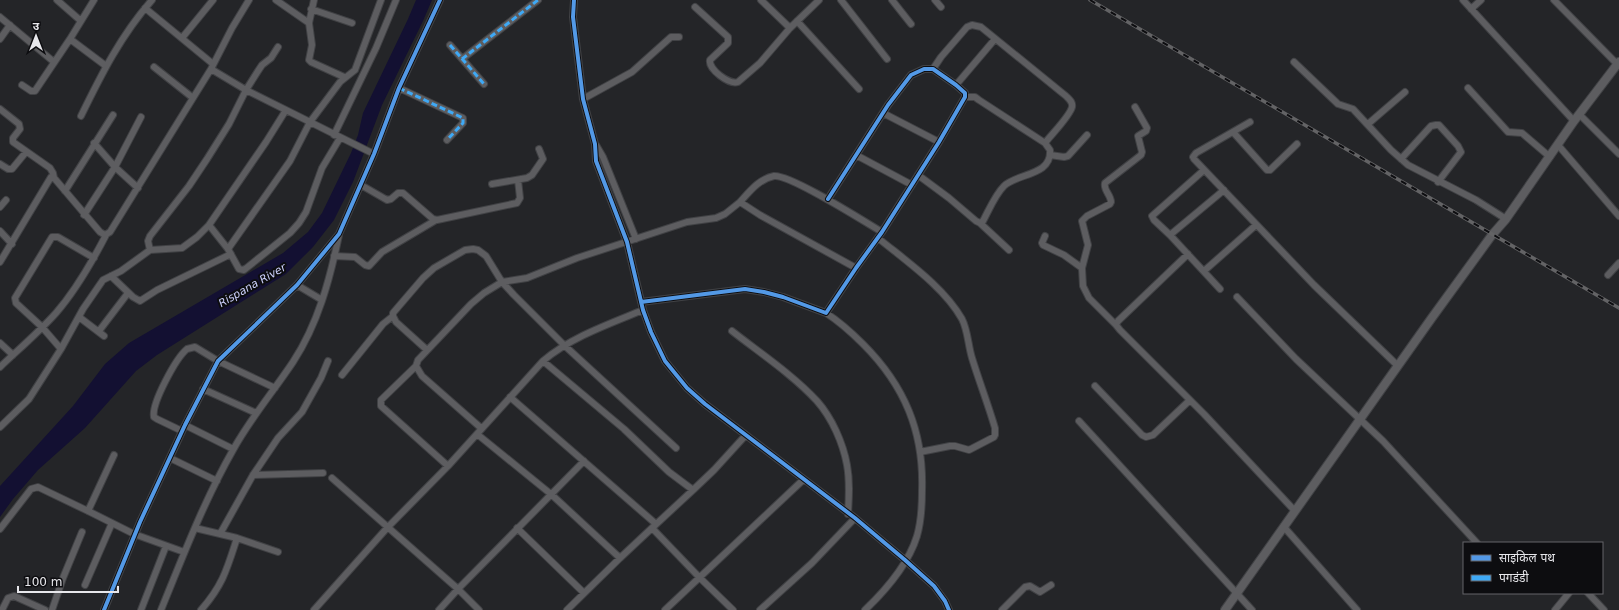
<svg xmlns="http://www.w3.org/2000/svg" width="1619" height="610" font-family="'DejaVu Sans','Noto Sans Devanagari',sans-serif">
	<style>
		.water { fill: #131032 }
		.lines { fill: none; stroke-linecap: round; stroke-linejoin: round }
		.minor-casing { stroke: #414245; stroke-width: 8 }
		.secondary-casing { stroke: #414245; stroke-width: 10 }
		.minor { stroke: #5d5d60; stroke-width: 6 }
		.secondary { stroke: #5d5d60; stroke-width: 8 }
		.rail-casing { stroke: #636365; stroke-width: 3.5 }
		.rail { stroke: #0d0d10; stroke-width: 2; stroke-dasharray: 6; stroke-linecap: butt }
		.quiet { stroke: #3fa9f5; stroke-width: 3; stroke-dasharray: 6 3; stroke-linecap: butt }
		.cycleway-casing { stroke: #0d0d10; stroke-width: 6 }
		.cycleway { stroke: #5399e6; stroke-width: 4 }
		.labels { text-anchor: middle; stroke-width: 4; stroke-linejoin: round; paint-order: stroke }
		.water-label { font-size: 11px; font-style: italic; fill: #cbcffa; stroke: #0d0d10 }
	</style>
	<rect width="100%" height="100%" fill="#242528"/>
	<!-- water -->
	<path class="water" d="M416 0H432L423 21 382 105 353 182 334 220 313 247 286 274 157 355 136 371 85 428 38 470 13 499 0 517V486L73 406 105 364 129 343 283 253 308 232 322 213 351 153 358 135 363 113 408 19Z"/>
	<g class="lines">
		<!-- minor casing -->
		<g class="minor-casing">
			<path id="minor" d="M57 0 81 21
				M94 0 70 39 106 66
				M276 0 309 23
				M314 0 309 23 312 45 309 60 311 62 344 77
				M574 0 573 17 583 99 595 144 596 161 627 242 643 310 651 332 665 361 687 388 705 404 855 518 905 560 934 586 945 601 949 610
				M841 0 887 59
				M892 0 911 24
				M935 0 941 7
				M1463 0 1574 121
				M1554 0 1617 64
				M695 7 728 37V43L710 60C708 69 729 85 738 82L760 63 790 28 761 0
				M145 8 213 64
				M311 9 352 23
				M1471 9 1481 0
				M0 17 54 62
				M797 21 859 89
				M790 28 819 0
				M182 38 213 0
				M0 39 10 25
				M450 45 484 84
				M462 59 538 0
				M1294 62 1338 104 1353 109 1391 150 1408 165 1476 200 1506 219
				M154 67 193 98
				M211 69 246 90 286 110
				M933 69 941 57 967 27 972 25 981 27 1066 96C1069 99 1073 102 1072 107 1070 116 1051 135 1045 143
				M22 85 31 91H35L70 39
				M956 85 995 39
				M399 88 463 118V123L447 140
				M1468 88 1508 132 1522 133 1550 157
				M583 99 632 72 671 37H679
				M0 109 19 124 20 129 13 138V142L50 168 53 173 54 178
				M883 113 939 142
				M1580 115 1619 154
				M81 116C101 75 121 35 152 0
				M1250 122 1196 153 1193 157 1194 159 1314 285 1398 366
				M1368 124 1405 92
				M1233 132 1267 170H1270L1297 144
				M334 135 376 48 396 0
				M94 143 115 167 138 188
				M596 145 603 157 636 239
				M1558 145 1619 216
				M856 155 912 185
				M1050 155 1064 157 1068 156 1087 135
				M1401 159 1431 126 1436 125H1439L1458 146 1461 152 1438 182
				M0 164 8 169H12L26 152
				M1204 170 1152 216 1154 220 1170 235 1220 289
				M918 175 949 198 976 221 980 223 983 221C989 210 995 195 1004 186 1017 173 1052 176 1050 150L1045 143 979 100 975 97H965
				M492 184 527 178 532 175 543 159 539 149
				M361 185 387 200 391 199 398 193H403L433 219 437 220 517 203 520 198 518 180
				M65 191 113 115
				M0 207 6 200
				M84 215 115 167 141 117
				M980 223 1009 250
				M209 225 228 249 239 269 244 270 290 233 299 223 306 212 322 168 340 138
				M0 231 12 244
				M1170 235 1224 190
				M1045 236 1042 243 1043 245 1064 255 1082 268
				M878 238C906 261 944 287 962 319 968 331 968 345 972 358 979 381 988 404 995 428V435L994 437 969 450 955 446H950L920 452
				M228 249 290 161 310 122 340 82 355 70 381 0
				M150 250 148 241 150 236 189 186 207 159 229 124 246 90 258 71 262 65 271 58 278 47
				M1188 254 1118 321 1116 325 1120 330 1204 414 1294 510
				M334 256 355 257 365 265 369 266 382 252 436 220
				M0 262 51 177 55 179 100 232 105 235 110 232 193 98 211 69 232 28 249 0
				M856 268 760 215 740 202C750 191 759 179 774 176 790 174 865 222 882 232
				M1204 271 1256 225
				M1608 275 1619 263
				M111 276 133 297 140 301 157 290 231 254
				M297 285 322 300
				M1237 297 1296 359 1383 441 1477 543
				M641 302 745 289 764 292 783 297 826 313 856 268 882 232 939 142 965 97V93L956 85 933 69H924L911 75 888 105 828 199
				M826 313C840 322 851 332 863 344 905 386 924 432 922 491 922 506 921 522 917 536 908 565 886 590 865 610
				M79 317 104 336
				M1116 325 1089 298 1083 286 1082 268 1088 245 1082 221 1087 216 1110 204 1111 202C1111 195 1103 190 1105 183L1141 155 1142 152 1138 136 1146 131 1147 128 1135 107
				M99 331 128 293
				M732 331C760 353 793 375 817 401 832 418 843 443 847 465 850 481 849 497 848 514
				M0 343 13 355
				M61 349 83 309 103 280 121 271 150 250 182 248 197 237 209 225 266 142 286 110 374 154
				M427 350 396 322 393 316V313L423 278 434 268 465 250 473 249 478 250 486 256 502 282 514 295 564 345 676 448
				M543 361C571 337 609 324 643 310
				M416 366 381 400V406L448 466
				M0 367C19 349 39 332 56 313 76 290 92 262 106 235
				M342 375 383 324 393 316
				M1095 386 1142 435 1146 437 1153 435 1190 400
				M203 389 256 413
				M510 397 656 524
				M1079 421 1252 610
				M185 425 233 449
				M0 427 29 399 61 349 42 327 16 303 15 298 52 237H58L94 258
				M481 428 422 376 416 366 418 360 471 304 484 293 502 282 527 278 577 258 687 222 716 218 725 214 740 202
				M182 431 157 419 154 417C151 404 176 358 187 349L195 347 218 361 275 388
				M477 434 552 495 620 558 652 528
				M170 458 217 481
				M253 475 323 473
				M332 478 458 589 479 610
				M693 490 652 528 699 577 733 610
				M88 511 114 455
				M1284 527 1357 610
				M195 528 237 538 278 552
				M517 528 584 593
				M0 529 31 489 38 487 88 511 134 534 184 552
				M220 534 253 475 278 438 302 412 321 378 328 361
				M85 585 112 523
				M1588 593 1604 610
				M2 610 8 598 14 596 45 610
				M52 610 63 578 82 532
				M104 610 140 522 185 425 218 361 297 285 339 234 374 154 399 88 440 0
				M141 610 166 546
				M161 610C183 556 204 501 233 450 250 419 273 392 293 362 318 324 330 279 339 235
				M201 610C223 585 227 569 237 538
				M314 610 387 528 448 466 543 361 624 429 669 472 693 490 714 470 745 436
				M439 610 458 589 584 461
				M567 610 620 558
				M665 610 803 480
				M760 610 812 563 855 518
				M1002 610 1025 587 1030 586 1040 592 1051 585
				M1555 610 1569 593"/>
		</g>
		<!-- secondary casing -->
		<g class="secondary-casing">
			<path id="secondary" d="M1225 610 1431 319 1492 235 1506 219 1574 121 1619 62"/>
		</g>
		<!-- minor -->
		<use href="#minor" class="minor"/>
		<!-- secondary -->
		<use href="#secondary" class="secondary"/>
		<!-- rail casing -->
		<g class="rail-casing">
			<path id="rail" d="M1090 0 1619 308"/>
		</g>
		<!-- rail -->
		<use href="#rail" class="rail"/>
		<!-- quiet -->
		<path class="quiet" d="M450 45 484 84
			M462 59 538 0
			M399 88 463 118V123L447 140"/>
		<!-- cycleway casing -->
		<g class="cycleway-casing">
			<path id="cycleway" d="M574 0 573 17 583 99 595 144 596 161 627 242 643 310 651 332 665 361 687 388 705 404 855 518 905 560 934 586 945 601 949 610
				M641 302 745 289 764 292 783 297 826 313 856 268 882 232 939 142 965 97V93L956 85 933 69H924L911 75 888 105 828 199
				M104 610 140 522 185 425 218 361 297 285 339 234 374 154 399 88 440 0"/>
		</g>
		<!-- cycleway -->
		<use href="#cycleway" class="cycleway"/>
	</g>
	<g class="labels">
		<!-- water labels -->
		<g class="water-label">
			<text transform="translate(252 285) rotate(-30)" y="4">Rispana River</text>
		</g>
	</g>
	<!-- legend -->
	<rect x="1463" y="542" width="140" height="52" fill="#0d0d10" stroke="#646468"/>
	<rect x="1471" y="555" width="20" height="6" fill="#5399e6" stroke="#646468"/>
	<text x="1499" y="562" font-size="12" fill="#e7e7eb">साइकिल पथ</text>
	<rect x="1471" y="575" width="20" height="6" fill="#3fa9f5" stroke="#646468"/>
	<text x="1499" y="582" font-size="12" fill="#e7e7eb">पगडंडी</text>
	<!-- north arrow -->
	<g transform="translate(36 36)" stroke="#0d0d10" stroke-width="3" paint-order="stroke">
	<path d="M0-3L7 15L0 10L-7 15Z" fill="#e7e7eb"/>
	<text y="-6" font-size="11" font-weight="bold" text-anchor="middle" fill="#e7e7eb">उ</text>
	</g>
	<!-- scale -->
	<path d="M18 586v6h100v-6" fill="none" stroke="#e7e7eb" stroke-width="2"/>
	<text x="24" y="586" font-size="12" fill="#e7e7eb" stroke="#0d0d10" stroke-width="3" paint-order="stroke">100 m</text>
</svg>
